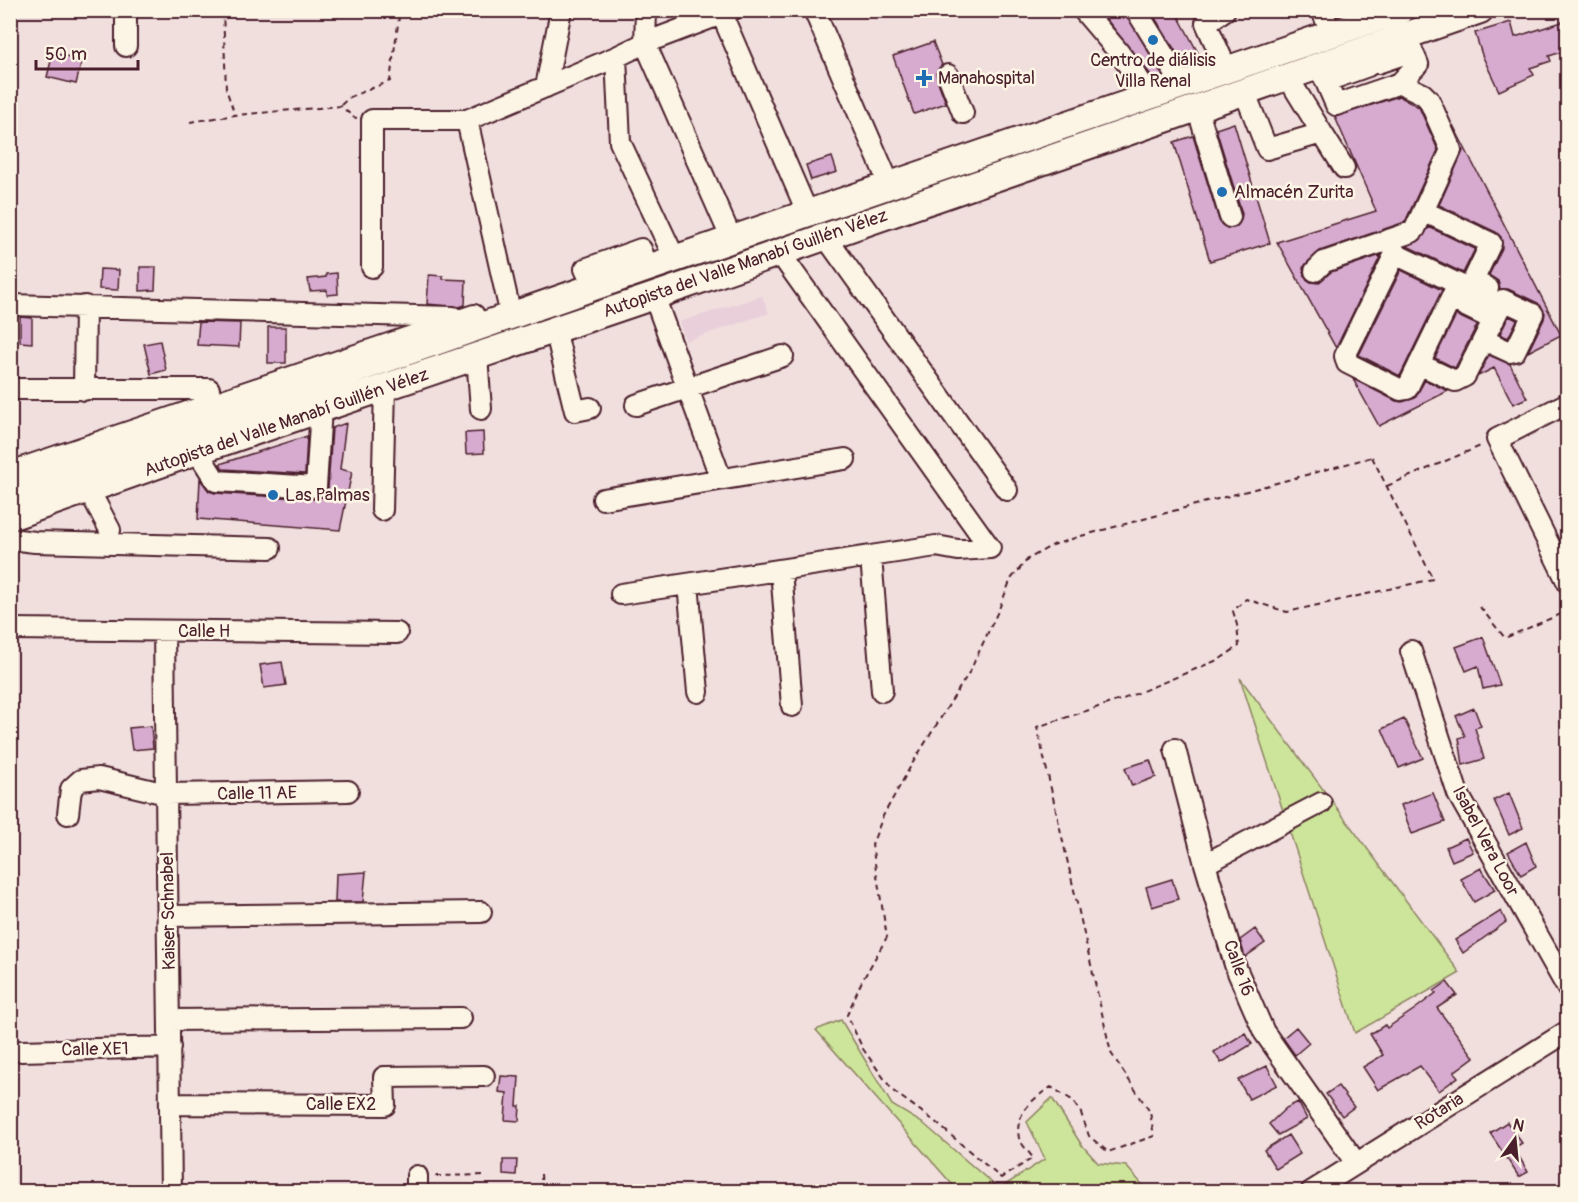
<svg xmlns="http://www.w3.org/2000/svg" width="1578" height="1202" font-family="Pangolin,sans-serif">
	<style>
		.built { fill: #e9cfda }
		.green { fill: #cde59a; stroke: #8c8262; stroke-width: 1.5 }
		.building { fill: #d6abcf; stroke: #4a1f2b; stroke-width: 1.5 }
		.lines { fill: none; stroke-linecap: round; stroke-linejoin: round }
		.minor-casing { stroke: #4a1f2b; stroke-width: 24 }
		.major-casing { stroke: #4a1f2b; stroke-width: 30 }
		.path { stroke: #4a1f2b; stroke-width: 2; stroke-dasharray: 6 4.5; stroke-linecap: butt }
		.minor { stroke: #fcf5e5; stroke-width: 20 }
		.major { stroke: #fcf5e5; stroke-width: 26 }
		.poi-dot { fill: #1f6fb2; stroke: #fcf5e5; stroke-width: 2 }
		.labels { text-anchor: middle; stroke-width: 5; stroke-linejoin: round; paint-order: stroke }
		.poi-label { font-size: 18px; fill: #4a1f2b; stroke: #fcf5e5; text-anchor: start }
		.street-label { font-size: 18px; fill: #4a1f2b; stroke: #fcf5e5 }
	</style>
	<rect width="100%" height="100%" fill="#f1dfde"/>
	<filter id="ink" filterUnits="userSpaceOnUse"><feTurbulence type="fractalNoise" baseFrequency=".0167" numOctaves="2"/><feDisplacementMap in="SourceGraphic" scale="12" xChannelSelector="R" yChannelSelector="G"/><feConvolveMatrix kernelMatrix="1 2 1 2 8 2 1 2 1" color-interpolation-filters="sRGB"/></filter>
	<g filter="url(#ink)">
		<!-- built -->
		<path class="built" d="M762 296 769 313 686 341 679 322Z"/>
		<!-- green -->
		<path class="green" d="M1240 678 1460 973 1355 1033Z
			M841 1020 892 1105 924 1124 999 1189 1045 1159 1027 1122 1052 1098 1081 1144 1098 1163 1126 1166 1148 1191H958L816 1030Z"/>
		<!-- building -->
		<path class="building" d="M1099 10H1124L1163 76 1154 79Z
			M1150 10H1175L1203 62 1186 68Z
			M1568 20V50L1549 56 1551 61 1530 68 1534 75 1499 91 1482 55 1475 33 1511 22 1515 37Z
			M933 42 942 65 936 73 937 79 946 103 914 114 893 56Z
			M53 53 82 60 76 84 47 77Z
			M1399 96 1419 107 1438 150 1405 222 1320 251 1307 263 1303 268 1306 279 1311 282 1318 283 1331 272 1381 255 1336 348 1277 242 1376 211 1335 117Z
			M1234 123 1270 243 1210 261 1174 142 1193 136 1219 220 1227 228H1234L1241 220 1242 214 1216 129Z
			M1453 125 1561 335 1528 352 1544 319 1545 313 1538 303 1508 289H1500L1498 281 1489 275 1502 248 1501 237 1496 232 1439 205 1463 151Z
			M832 157 837 172 811 180 806 165Z
			M1429 227 1475 249 1463 273 1407 246 1420 240Z
			M140 267H156L155 290 140 291Z
			M100 269 119 270 118 290 99 289Z
			M1401 270 1442 290 1400 376 1359 355Z
			M337 273 338 294 327 295V290L310 291 308 279 326 277V274Z
			M429 275 443 276V279L466 280 465 305 459 307 427 304Z
			M1456 315 1477 325 1455 368 1435 358Z
			M1509 316 1517 320 1508 338 1500 334Z
			M20 317 32 318V343L20 342Z
			M199 322 240 323 239 347 197 345Z
			M268 327H286V363H268Z
			M160 341 166 370 151 374 144 344Z
			M1489 355 1510 364 1527 398 1513 404 1494 368 1478 376Z
			M1353 379 1396 401 1402 402 1415 398 1425 380 1448 391 1379 426Z
			M346 423 340 469 352 472 340 530 198 519 200 479 209 491 215 493 315 499 322 497 328 488 332 428Z
			M483 432 484 453 466 454 465 433Z
			M307 436 305 474 223 469 220 464Z
			M1483 637 1500 685 1483 689 1478 666 1466 671 1456 647Z
			M282 662 286 685 264 688 260 665Z
			M1474 708 1481 726 1475 728 1484 759 1463 765 1459 738 1465 736 1456 716Z
			M1404 719 1423 758 1399 768 1382 729Z
			M151 726 153 748 132 750 129 728Z
			M1150 760 1156 777 1132 786 1125 768Z
			M1433 793 1445 822 1412 834 1401 805Z
			M1509 793 1523 828 1509 835 1494 800Z
			M1466 838 1473 852 1452 861 1446 847Z
			M1526 842 1536 866 1521 875 1508 852Z
			M1481 868 1495 890 1474 902 1461 879Z
			M366 872 363 902H335L336 874Z
			M1172 879 1178 899 1152 907 1146 887Z
			M1501 911 1506 922 1463 953 1455 940Z
			M1255 929 1265 943 1245 957 1240 940Z
			M1447 982 1457 995 1437 1008 1474 1057 1454 1072 1458 1077 1439 1091 1420 1066 1378 1090 1363 1067 1383 1055 1370 1034 1385 1025 1387 1028 1415 1009 1436 993 1434 991Z
			M1296 1027 1309 1043 1295 1055 1283 1038Z
			M1245 1033 1252 1044 1221 1063 1214 1052Z
			M1267 1066 1277 1085 1249 1099 1238 1080Z
			M501 1076 519 1077 517 1106H520L519 1121 505 1120 507 1093 499 1092Z
			M1338 1086 1354 1107 1342 1116 1326 1094Z
			M1298 1102 1307 1119 1278 1135 1269 1124 1286 1108Z
			M1507 1122 1522 1143 1514 1148 1528 1172 1519 1177 1490 1133Z
			M1288 1135 1300 1154 1276 1169 1264 1150Z
			M503 1160H517L516 1175 503 1174Z"/>
		<g class="lines">
			<!-- minor casing -->
			<g class="minor-casing">
				<path id="minor" d="M126 10V46
					M646 10 645 43 732 240
					M720 10 808 214
					M814 10 890 186
					M1083 10 1117 50 1152 97
					M1136 10 1183 86
					M1225 10 1206 23 1227 70
					M1322 10 1331 34
					M1370 48 1377 63 1407 53 1400 38
					M616 57 620 142 675 259
					M1325 63 1332 79 1368 66 1362 51
					M948 75 963 113
					M1287 76 1322 133
					M1400 83 1418 64 1407 39
					M546 87 561 10
					M1249 103 1267 149 1322 133 1344 168
					M1197 107 1230 217
					M467 120 511 316
					M1423 211 1491 243 1473 281 1488 288 1485 293
					M825 236 1007 490
					M1391 240 1395 254 1345 356 1347 363 1401 390 1407 389 1458 284 1501 305 1465 376 1455 381 1419 364
					M1395 254 1458 284
					M372 267V120H467L616 57 645 43 732 10
					M1315 271 1324 262 1412 232 1415 229 1451 150 1429 100 1423 94 1400 83 1336 105 1319 66
					M594 287 585 269 641 249 648 268
					M654 296 721 479
					M1451 299 1494 320
					M10 305 453 317
					M555 329 575 411 590 408
					M1484 340 1510 352 1515 351 1533 314 1503 300 1501 305
					M477 356 481 409
					M10 389H209
					M84 390 85 306
					M1568 403 1497 439 1568 583
					M636 405 783 356
					M197 451 216 481 316 487 321 408
					M10 472 474 315
					M89 490 110 530
					M603 499 845 459
					M382 510 385 387
					M10 539 35 542 270 548
					M871 557 882 691
					M781 570 792 706
					M688 584 698 692
					M621 594 936 546 958 550 990 548 779 252
					M10 629 397 633
					M164 631 171 1192
					M1411 651 1458 794 1568 989
					M1175 749 1205 864 1236 968 1264 1032 1356 1163
					M68 814 71 789 81 780 99 778 166 794 348 791
					M1205 864 1321 803
					M168 916 481 912
					M170 1020 461 1018
					M21 1051 170 1047
					M170 1104 385 1105 384 1077 484 1076
					M417 1176V1192
					M1311 1192 1568 1031"/>
			</g>
			<!-- major casing -->
			<g class="major-casing">
				<path id="major" d="M10 490 648 268 1401 10
					M10 517 197 451 654 296 1480 10"/>
			</g>
			<!-- path -->
			<path class="path" d="M223 10 226 89 235 115
				M1498 17 1518 10
				M341 105 350 97 390 81 400 10
				M190 122 235 115 341 106 353 117 357 118
				M1372 457 1433 579 1287 612 1246 599 1233 611 1237 625 1239 646 1220 659 1123 699 1037 727 1111 1053 1150 1112 1154 1136 1108 1152 1089 1136 1081 1113 1072 1100 1051 1087C1033 1099 1014 1113 1019 1138 1021 1144 1029 1152 1033 1158L1001 1178 933 1120 893 1091 863 1049 847 1015 861 983 887 937 872 845 883 816 912 764 970 671 999 609 1011 579 1028 559 1053 545 1081 536Z
				M1387 486 1483 445
				M1480 607 1505 638 1568 611
				M541 1174 542 1192
				M435 1176 487 1175"/>
			<!-- minor -->
			<use href="#minor" class="minor"/>
			<!-- major -->
			<use href="#major" class="major"/>
		</g>
	</g>
	<!-- markers -->
	<g class="poi-dot">
		<circle cx="1153" cy="40" r="6"/>
		<path d="M921 69h6v6h6v6h-6v6h-6v-6h-6v-6h6z"/>
		<circle cx="1222" cy="192" r="6"/>
		<circle cx="273" cy="495" r="6"/>
	</g>
	<g class="labels">
		<!-- poi labels -->
		<g class="poi-label">
			<text x="1153" y="66" text-anchor="middle">Centro de diálisis<tspan x="1153" dy="21">Villa Renal</tspan></text>
			<text x="938" y="84">Manahospital</text>
			<text x="1234" y="198">Almacén Zurita</text>
			<text x="285" y="501">Las Palmas</text>
		</g>
		<!-- street labels -->
		<g class="street-label">
			<text transform="translate(745 263) rotate(-19)" y="6">Autopista del Valle Manabí Guillén Vélez</text>
			<text transform="translate(286 422) rotate(-19)" y="6">Autopista del Valle Manabí Guillén Vélez</text>
			<text x="204" y="637">Calle H</text>
			<text transform="translate(257 793) rotate(-1)" y="6">Calle 11 AE</text>
			<text transform="translate(1486 841) rotate(62)" y="6">Isabel Vera Loor</text>
			<text transform="translate(168 911) rotate(-91)" y="6">Kaiser Schnabel</text>
			<text transform="translate(1239 968) rotate(70)" y="6">Calle 16</text>
			<text transform="translate(95 1049) rotate(-1)" y="6">Calle XE1</text>
			<text x="341" y="1110">Calle EX2</text>
			<text transform="translate(1439 1111) rotate(-32)" y="6">Rotaria</text>
		</g>
	</g>
	<!-- margin -->
	<rect width="1578" height="1202" fill="none" stroke="#fcf5e5" stroke-width="36"/>
	<rect x="18" y="18" width="1542" height="1166" fill="none" stroke="#4a1f2b" stroke-width="2" filter="url(#ink)"/>
	<!-- north arrow -->
	<g transform="translate(1515 1139) rotate(15)" stroke="#fcf5e5" stroke-width="4.5" paint-order="stroke">
	<path d="M0-4.5L10 22L0 15L-10 22Z" fill="#4a1f2b"/>
	<text y="-9" font-size="16" font-weight="bold" text-anchor="middle" fill="#4a1f2b">N</text>
	</g>
	<!-- scale -->
	<path d="M36 60v9h102v-9" fill="none" stroke="#4a1f2b" stroke-width="3"/>
	<text x="45" y="60" font-size="18" fill="#4a1f2b" stroke="#fcf5e5" stroke-width="4.5" paint-order="stroke">50 m</text>
</svg>
